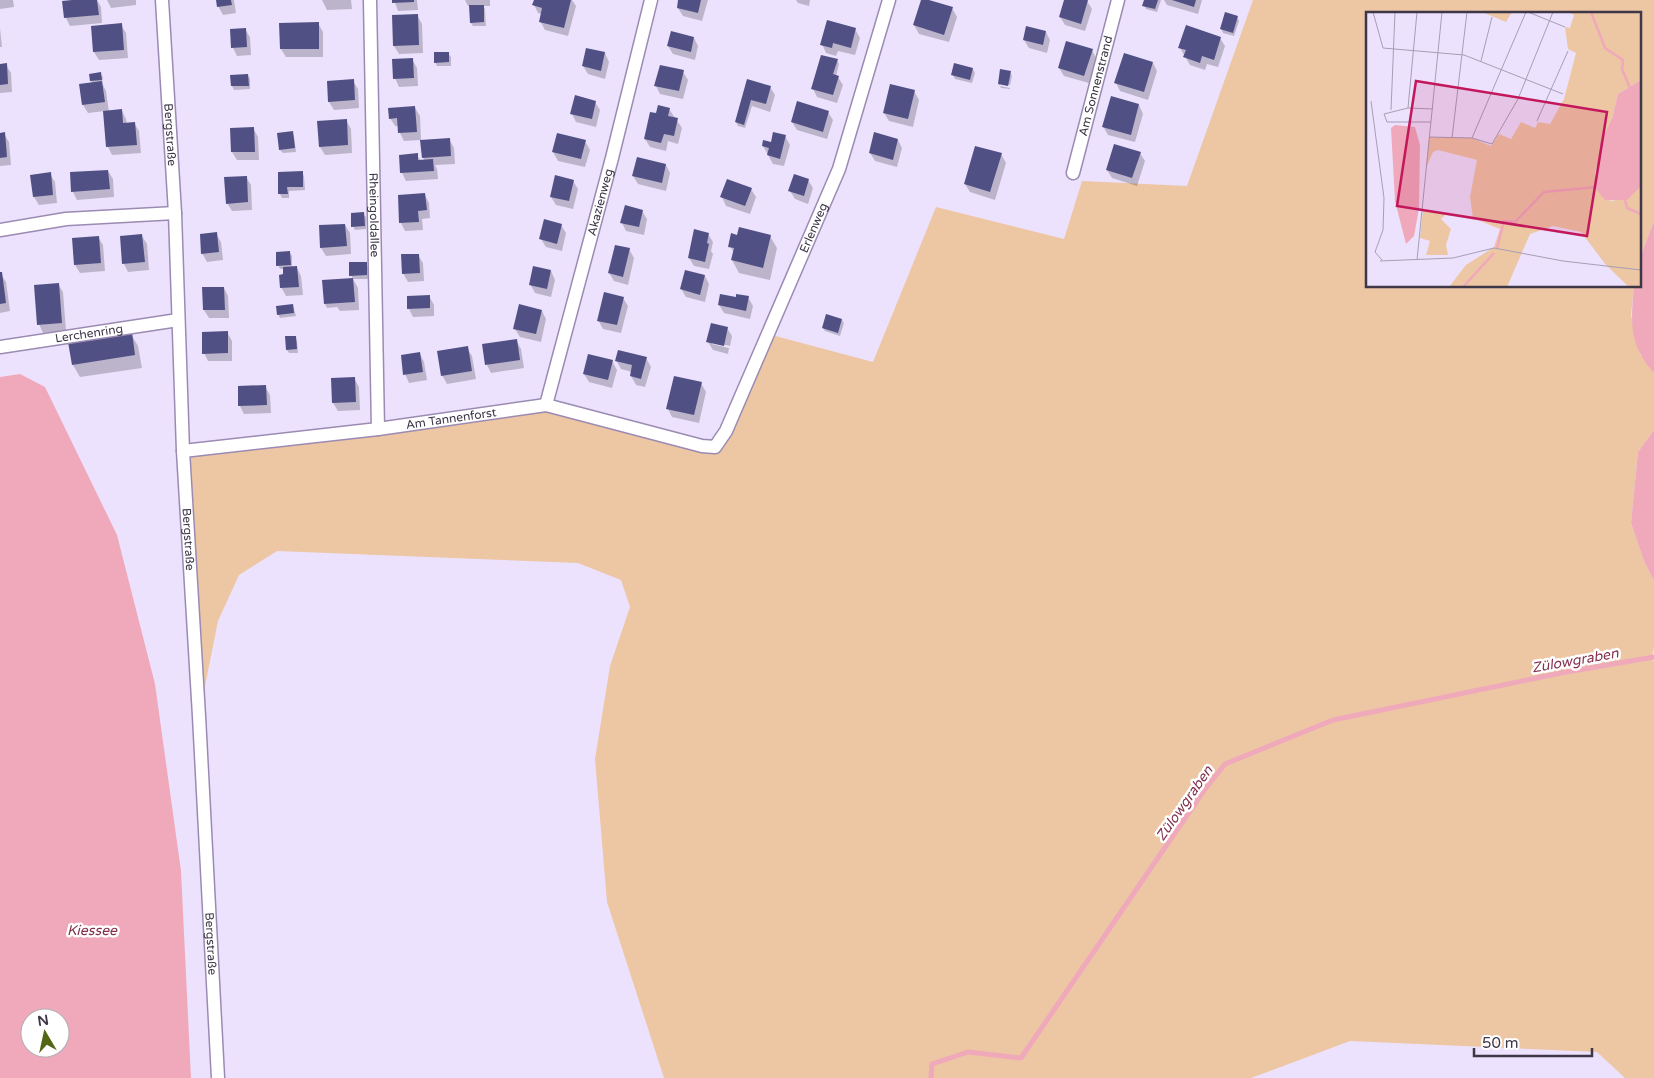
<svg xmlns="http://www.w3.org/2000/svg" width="1654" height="1078" font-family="'Varela Round',sans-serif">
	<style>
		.green { fill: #edc6a4 }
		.water { fill: #efa9ba; fill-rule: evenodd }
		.shadow { fill: #0003 }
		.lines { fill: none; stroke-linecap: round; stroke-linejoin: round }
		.stream { stroke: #efa9ba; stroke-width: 5 }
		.building { fill: #505084 }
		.minor-casing { stroke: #9b8bb3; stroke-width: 15 }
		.minor { stroke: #fff; stroke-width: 12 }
		.labels { text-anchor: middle; stroke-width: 5; stroke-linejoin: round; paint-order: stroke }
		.street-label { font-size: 12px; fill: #3e3748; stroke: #fff }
		.water-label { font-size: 14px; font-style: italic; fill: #83314c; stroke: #fff }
		.inset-river { fill: none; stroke: #efa9ba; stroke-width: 2.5 }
		.inset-road { fill: none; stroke: #a69eb5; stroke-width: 1 }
		.view { fill: #c2185b; fill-opacity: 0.15; stroke: #c2185b; stroke-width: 2.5 }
		.inset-edge { fill: none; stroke: #3e3748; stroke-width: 2.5 }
	</style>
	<rect width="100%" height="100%" fill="#ece2fd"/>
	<!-- green -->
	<path class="green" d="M1253 0H1654V221L1640 258V14H1368V286H1634L1631 315 1640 354 1654 373V430L1638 452 1631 523 1644 561 1654 581V646L1652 658 1654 662V1078H1625L1597 1052 1350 1041 1251 1078H664L607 902 595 759 610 666 630 607 621 580 578 563 277 551 239 575 218 621 199 716 183 451 546 405 715 446 768 334 873 362 936 207 1064 239 1082 181 1187 186Z"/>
	<!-- water -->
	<path class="water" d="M1654 221V373C1649 367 1643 360 1640 353 1629 333 1632 309 1634 286H1640V258Z
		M20 374 45 387 117 535 155 684 181 871 191 1078H0V377ZM30 1018H60V1048H30Z
		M1654 430V581L1644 561 1631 523 1638 452Z"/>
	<!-- shadow -->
	<path class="shadow" d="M0 0H13L14 7 0 9Z
		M84 0H97L101 7 102 23 70 26 66 18 64 2Z
		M107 0H136V5L111 8Z
		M217 0H234L236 13 223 15 218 6Z
		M322 0H351L352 9 327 10Z
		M394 0H417L418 10 398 11Z
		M450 0H490V6H483L485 9 486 26H473L471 23V6H468L465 0Z
		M535 0H572L576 6 568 36 545 30 540 21 542 14 538 13 534 5Z
		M680 0H708L702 21 683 16 678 8Z
		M796 0H810L809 6 798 3Z
		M922 0 952 8 957 17 949 42 919 34 914 25Z
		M1065 0 1087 1 1092 9 1085 31 1065 25 1060 17Z
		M1145 0H1161L1157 12 1146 9 1144 5Z
		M1164 0H1202L1198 14 1167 5Z
		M417 15 422 24 423 53 399 54 394 46Z
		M1237 17 1239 21 1234 36 1223 33 1221 29Z
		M318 23 323 32V57H286L281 49Z
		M121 25 126 33 128 58 99 60 94 52 92 27Z
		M0 28 2 47H0Z
		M245 29 250 37 251 55 237 56 233 48Z
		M855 29 860 38 855 55 838 51 836 56 826 53 822 44Z
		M1046 32 1050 40 1047 53 1029 48 1024 40Z
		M694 38 698 46 695 60 673 54 668 46Z
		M1220 38 1225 46 1218 67 1207 64 1205 70 1190 65 1180 48Z
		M1092 50 1096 58 1089 83 1064 76 1059 68Z
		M448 53 451 57V66H437L435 62Z
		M605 53 609 62 605 79 588 74 583 66Z
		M412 59 417 68 418 86 399 87 395 78Z
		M837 60 839 64 836 76 838 77 843 85 837 103 817 97 813 89Z
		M1153 63 1157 71 1148 100 1120 91 1116 83Z
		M0 65H6L11 73 12 92 0 93Z
		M973 69 975 73 972 83 955 79 953 75Z
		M1001 70 1010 72 1012 76 1010 85 1000 84V86L999 84Z
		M683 72 688 80 683 99 660 94 656 86Z
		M100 74 103 77 102 83 106 91 109 112 122 111 126 119 127 124 134 123 139 131 141 153 112 155 108 147 105 111 88 113 83 105 92 84 91 81Z
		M248 75 250 79V89L234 90 232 86V76Z
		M353 81 358 89 359 108 334 110 329 102Z
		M748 81 770 87 775 95 770 112 752 106 745 128 738 126 736 122Z
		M1000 86 1010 88V89L1001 88Z
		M914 91 919 100 913 127 889 121 884 113Z
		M595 102 600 110 596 127 576 122 572 114Z
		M1139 105 1143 114 1135 142 1108 135 1103 126Z
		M415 108 420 116 421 140 404 141 400 133 399 126H395L390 118Z
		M669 109 682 128 678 144 668 141 666 151 650 147 645 139 657 115Z
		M828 112 833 120 827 139 797 130 792 122Z
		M346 120 351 129 352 153 325 155 320 147 319 122Z
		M253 128 258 137 259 160H237L232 152Z
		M292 132 294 136 296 152 283 153 280 150Z
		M0 134H4L9 142 11 165 0 166Z
		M785 136 790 145 784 166 773 164 763 146Z
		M449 139 454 148 455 164 435 165 437 169 438 179 406 181 402 173 401 156 417 155 421 161H425L423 157Z
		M898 140 902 148 897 167 875 161 870 153Z
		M585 141 590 150 585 167 558 161 553 152Z
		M1140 153 1145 161 1137 186 1112 178 1107 170Z
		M1001 154 1006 163 995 200 970 192 965 184Z
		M666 165 670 173 666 191 638 184 633 176Z
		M108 171 113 179 114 197 77 200 73 192 71 174Z
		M302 172 304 176 305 190 289 191V198H282L280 194 279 173Z
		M50 174 55 182 57 203 39 205 34 197Z
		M246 177 251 185 252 210 232 211 227 203Z
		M808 180 813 188 808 204 795 199 790 191Z
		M573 181 578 189 573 209 556 205 551 197Z
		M751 189 756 197 750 214 726 206 722 197Z
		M425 195 429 203 430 218 422 219 423 230 405 231 401 223 399 197Z
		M642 211 647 219 644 235 626 231 622 223Z
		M363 214 366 217V229L355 230 353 226Z
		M345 225 350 233 351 254 326 256 321 248Z
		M561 225 566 233 562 251 546 247 541 239Z
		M216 234 221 242 223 260 207 262 202 253Z
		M708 234 713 242 711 251 713 254 709 269 694 266 689 258Z
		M142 236 147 244 149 270 128 272 124 264Z
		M738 236H770L777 248 770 280 739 273 732 260 734 253 730 246Z
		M98 237 103 245 105 271 80 273 75 265Z
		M629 249 634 258 628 285 614 281 609 273Z
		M290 253 292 256V268H297L301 276 303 295 286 296 281 287 284 276V269H280L278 265Z
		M418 255 423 263 424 281 408 282 403 273Z
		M366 263 368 267V279H353L351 275Z
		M551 271 555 280 551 297 535 293 530 284Z
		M0 273 6 282 10 311 0 313Z
		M705 276 709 284 705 302 686 297 681 289Z
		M353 279 358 288 359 310 340 311 337 307 327 308 325 304Z
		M58 284 63 292 66 331 43 333 39 324Z
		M224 288 228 296 229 318H209L204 310V289Z
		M429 296 434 305V316L413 317 409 309Z
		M748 297 753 306 750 319 724 313 719 305 737 298Z
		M623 298 628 306 621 333 603 329 598 320Z
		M293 305 296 316 280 318 278 314Z
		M542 311 546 319 541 342 520 337 515 329Z
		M842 320 844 323 840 336 825 331 823 328Z
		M727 328 732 336 730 346 712 342V344L729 348 728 354 713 350 708 342Z
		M227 332 232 341V361H208L204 353Z
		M131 334 138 346 142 368 80 377 73 365Z
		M295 337 297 341 298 353H289L287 350Z
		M516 340 521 349 524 368 491 373 487 365Z
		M467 348 472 356 476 379 447 384 442 375Z
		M420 354 424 362 427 380 409 383 405 374Z
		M646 358 651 367 645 387 636 385 631 376 632 372 621 369 616 360Z
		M612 361 617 370 612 388 589 382 584 374Z
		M354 378 359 387 360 410 338 411 333 403Z
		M701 383 706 392 699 423 672 417 668 409Z
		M265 386 270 395 271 413 244 414 240 406Z"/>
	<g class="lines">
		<!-- stream -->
		<path class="stream" d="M931 1078 932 1064 968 1052 1021 1058 1205 789 1225 764 1333 720 1561 673 1654 657"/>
	</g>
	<!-- building -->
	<path class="building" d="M72 0H97L99 15 64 18 62 1Z
		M216 0H231L232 5 217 7Z
		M392 0H414V2L392 3Z
		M534 0H571L564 28 539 22 542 8 532 5Z
		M678 0H701L698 13 677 8Z
		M921 0H929L953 7 944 35 913 25Z
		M1064 0H1088L1081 24 1059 17Z
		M1144 0H1158L1155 9 1142 6Z
		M1172 0H1196L1194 7Z
		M469 5H484V22L470 23Z
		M1225 12 1238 16 1233 33 1220 29Z
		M418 14 419 45 393 46 392 15Z
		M827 20 856 28 851 48 833 43 832 48 820 45Z
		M319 22V49H280L279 23Z
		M122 23 124 50 93 52 91 26Z
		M1186 25 1221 37 1214 60 1202 56 1200 63 1183 57 1186 50 1178 48Z
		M1026 26 1046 31 1043 45 1023 40Z
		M246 28 247 47 231 48 230 29Z
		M671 31 694 37 691 52 667 46Z
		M1066 41 1093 49 1084 76 1058 68Z
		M586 48 605 52 601 71 582 66Z
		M434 52H449V62L434 63Z
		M1124 53 1153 62 1144 92 1114 83Z
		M821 55 838 59 833 74 839 76 833 95 811 89Z
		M413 58 414 78 393 79 392 59Z
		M7 63 8 84 0 85V64Z
		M954 63 973 68 970 80 951 75Z
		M660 65 684 70 679 91 654 86Z
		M1000 69 1011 71 1008 86 998 84Z
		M101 72 102 80 90 81 89 74Z
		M248 74 249 86H231L230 75Z
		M354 79 355 100 328 102 327 81Z
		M747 79 771 86 766 104 751 100 744 125 735 122Z
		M102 81 105 102 82 105 79 84Z
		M890 84 915 90 908 119 883 113Z
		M575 95 596 101 592 119 570 114Z
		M1111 96 1139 104 1131 135 1102 127Z
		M797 101 829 111 823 132 791 122Z
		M658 105 670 108 668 116 678 118 674 136 664 134 661 143 644 139 650 112 656 113Z
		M415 106 417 132 398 133 397 118 389 119 388 108Z
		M122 109 123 123 135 122 137 145 106 147 103 111Z
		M347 119 348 145 319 147 317 121Z
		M254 127 255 152H231L230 128Z
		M293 131 295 148 279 150 277 133Z
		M5 132 7 157 0 158V133Z
		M773 132 786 135 780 159 767 155 769 148 762 146 763 140 771 142Z
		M874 132 898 139 893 160 869 153Z
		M557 133 586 140 581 159 552 152Z
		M450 138 451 156 422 158 420 140Z
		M1114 144 1141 152 1132 178 1106 170Z
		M975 146 1002 153 990 192 964 184Z
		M418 153V160L433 159 434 171 400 173 399 155Z
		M637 157 666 164 662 183 632 176Z
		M108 170 110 189 71 192 70 172Z
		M303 171V187H287L288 194H278V172Z
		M51 172 53 195 33 197 30 175Z
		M794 174 809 179 804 196 788 191Z
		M555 175 574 180 569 201 550 197Z
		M247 176 248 202 226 204 224 177Z
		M727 179 752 188 745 206 720 197Z
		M425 193 427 210 418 211 419 222 399 223 398 195Z
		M625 205 643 210 639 227 620 223Z
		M364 212 365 226 351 227V213Z
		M544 219 562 224 557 244 539 239Z
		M345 224 347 246 320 248 319 225Z
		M739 227 771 235 763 268 731 260 734 248 728 247 731 233 737 235Z
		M694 229 709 233 707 243 709 244 705 262 688 258Z
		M217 232 219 252 201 254 200 234Z
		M142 234 145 262 122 264 120 236Z
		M99 236 101 263 74 265 72 238Z
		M615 245 630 248 623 277 608 273Z
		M290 251 291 265 276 266V252Z
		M401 254H419L420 273 402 274Z
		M349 262H367V275L349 276Z
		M297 266 299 287 280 288 279 275 283 274V267Z
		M533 266 551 270 547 289 529 285Z
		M685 270 705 275 700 295 680 289Z
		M0 272H2L6 303 0 304Z
		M353 278 355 302 324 304 322 280Z
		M59 283 62 323 37 325 34 285Z
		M202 287H224L225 310H203Z
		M604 292 624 297 617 325 597 321Z
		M720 294 736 297V294L749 296 746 311 718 305Z
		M430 295V308L407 309V296Z
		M293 304 294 313 277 315 276 306Z
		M519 304 542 310 536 334 513 329Z
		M826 314 842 319 838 333 822 328Z
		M711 323 728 327 724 346 706 342Z
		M228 331V353L202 354V332Z
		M132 332 135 355 72 365 68 342Z
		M285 336H296L297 349 286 350Z
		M517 339 520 360 485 365 482 344Z
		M468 346 472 371 441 376 437 351Z
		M618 350 647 357 641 379 630 376 632 365 615 361Z
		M420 352 423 372 403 375 401 355Z
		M588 354 613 360 608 380 583 374Z
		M674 376 702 382 694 415 666 409Z
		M355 377 356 402 332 403 331 378Z
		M266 385 267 405 238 406V386Z"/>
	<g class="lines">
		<!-- minor casing -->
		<g class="minor-casing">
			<g id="minor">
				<path id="s1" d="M162 0 175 213 183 451 199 716 218 1078"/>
				<path id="s2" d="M370 0 378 429"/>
				<path id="s3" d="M1073 173 1118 0"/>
				<path d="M0 230 66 219 175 213"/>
				<path id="s4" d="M0 347 178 320"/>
				<path id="s5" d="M546 405 612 158 651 0"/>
				<path id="s6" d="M183 451 378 429 546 405 702 446 715 447 726 431 839 169 889 0"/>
			</g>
		</g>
		<!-- minor -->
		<use href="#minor" class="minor"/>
	</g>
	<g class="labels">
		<!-- street labels -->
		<g class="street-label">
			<text dy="4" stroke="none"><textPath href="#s3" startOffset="90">Am Sonnenstrand</textPath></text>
			<text dy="4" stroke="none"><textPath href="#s1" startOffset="135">Bergstraße</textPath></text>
			<text dy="4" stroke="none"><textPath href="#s5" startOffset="210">Akazienweg</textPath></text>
			<text dy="4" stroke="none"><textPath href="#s2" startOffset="215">Rheingoldallee</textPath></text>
			<text dy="4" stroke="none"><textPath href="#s6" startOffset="781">Erlenweg</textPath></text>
			<text dy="4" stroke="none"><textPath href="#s4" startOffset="90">Lerchenring</textPath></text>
			<text dy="4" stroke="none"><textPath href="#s6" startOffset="270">Am Tannenforst</textPath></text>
			<text dy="4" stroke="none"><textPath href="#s1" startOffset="540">Bergstraße</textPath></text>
			<text dy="4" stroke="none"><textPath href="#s1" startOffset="945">Bergstraße</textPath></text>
		</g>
		<!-- water labels -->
		<g class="water-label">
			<text transform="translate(1575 660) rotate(-10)" y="5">Zülowgraben</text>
			<text transform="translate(1184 803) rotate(-55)" y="5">Zülowgraben</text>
			<text x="92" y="935">Kiessee</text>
		</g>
	</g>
	<!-- overview -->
	<g transform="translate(1366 12)">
		<rect width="275" height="275" fill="#ece2fd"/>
		<path d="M116 0H146L140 10ZM202 0H275V68L252 82 246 107 233 136 235 143 229 160V176L245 189 255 187 275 174V275H263L240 253 215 220 187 214 164 222 141 275H83L100 253 128 235 134 217 107 206 104 185 111 148 72 138 67 140 60 156 63 125 106 126 125 134 133 122 145 127 155 110 169 116 172 110 184 112 198 87 210 41 202 37 199 15 204 16 208 3ZM57 198 80 202 75 207 85 217 80 233 82 243H60L64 229 54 226Z" fill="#edc6a4"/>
		<path d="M275 68V174L261 188H239L229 176 234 131 246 107 252 82ZM29 113 49 115 54 133 53 196 48 224 40 232 29 189 25 116Z" fill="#efa9ba"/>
		<path class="inset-river" d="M225 0 239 36 257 48 256 57 264 76M259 188 261 196 275 202M131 236 138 209 149 210 178 180 230 175M97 275 128 241"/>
		<path class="inset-road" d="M7 0 17 36 98 43 197 82M162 0 199 15M115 49 126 5M5 89 18 186 17 218 9 240 16 248M42 96 51 0M25 98 29 0M171 109 202 39M65 110H21L18 102 42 96 67 97M63 125 106 126 126 132 152 87 187 0M86 126 101 0M106 126 160 0M51 248 76 0M14 249 87 246 128 236 197 249 275 258"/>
		<path class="view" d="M50 69 241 100 221 224 31 194Z"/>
		<rect width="275" height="275" class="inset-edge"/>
	</g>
	<!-- north arrow -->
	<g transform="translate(45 1033) rotate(351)"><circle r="24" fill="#ffffff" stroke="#b2afb6"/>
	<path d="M0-4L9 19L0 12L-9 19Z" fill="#526713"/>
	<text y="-8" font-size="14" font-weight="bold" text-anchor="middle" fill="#3e3748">N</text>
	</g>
	<!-- scale -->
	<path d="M1474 1048v8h118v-8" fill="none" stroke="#3e3748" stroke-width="2.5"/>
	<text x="1482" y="1048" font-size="15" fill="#3e3748" stroke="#ffffff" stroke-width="4" paint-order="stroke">50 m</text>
</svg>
